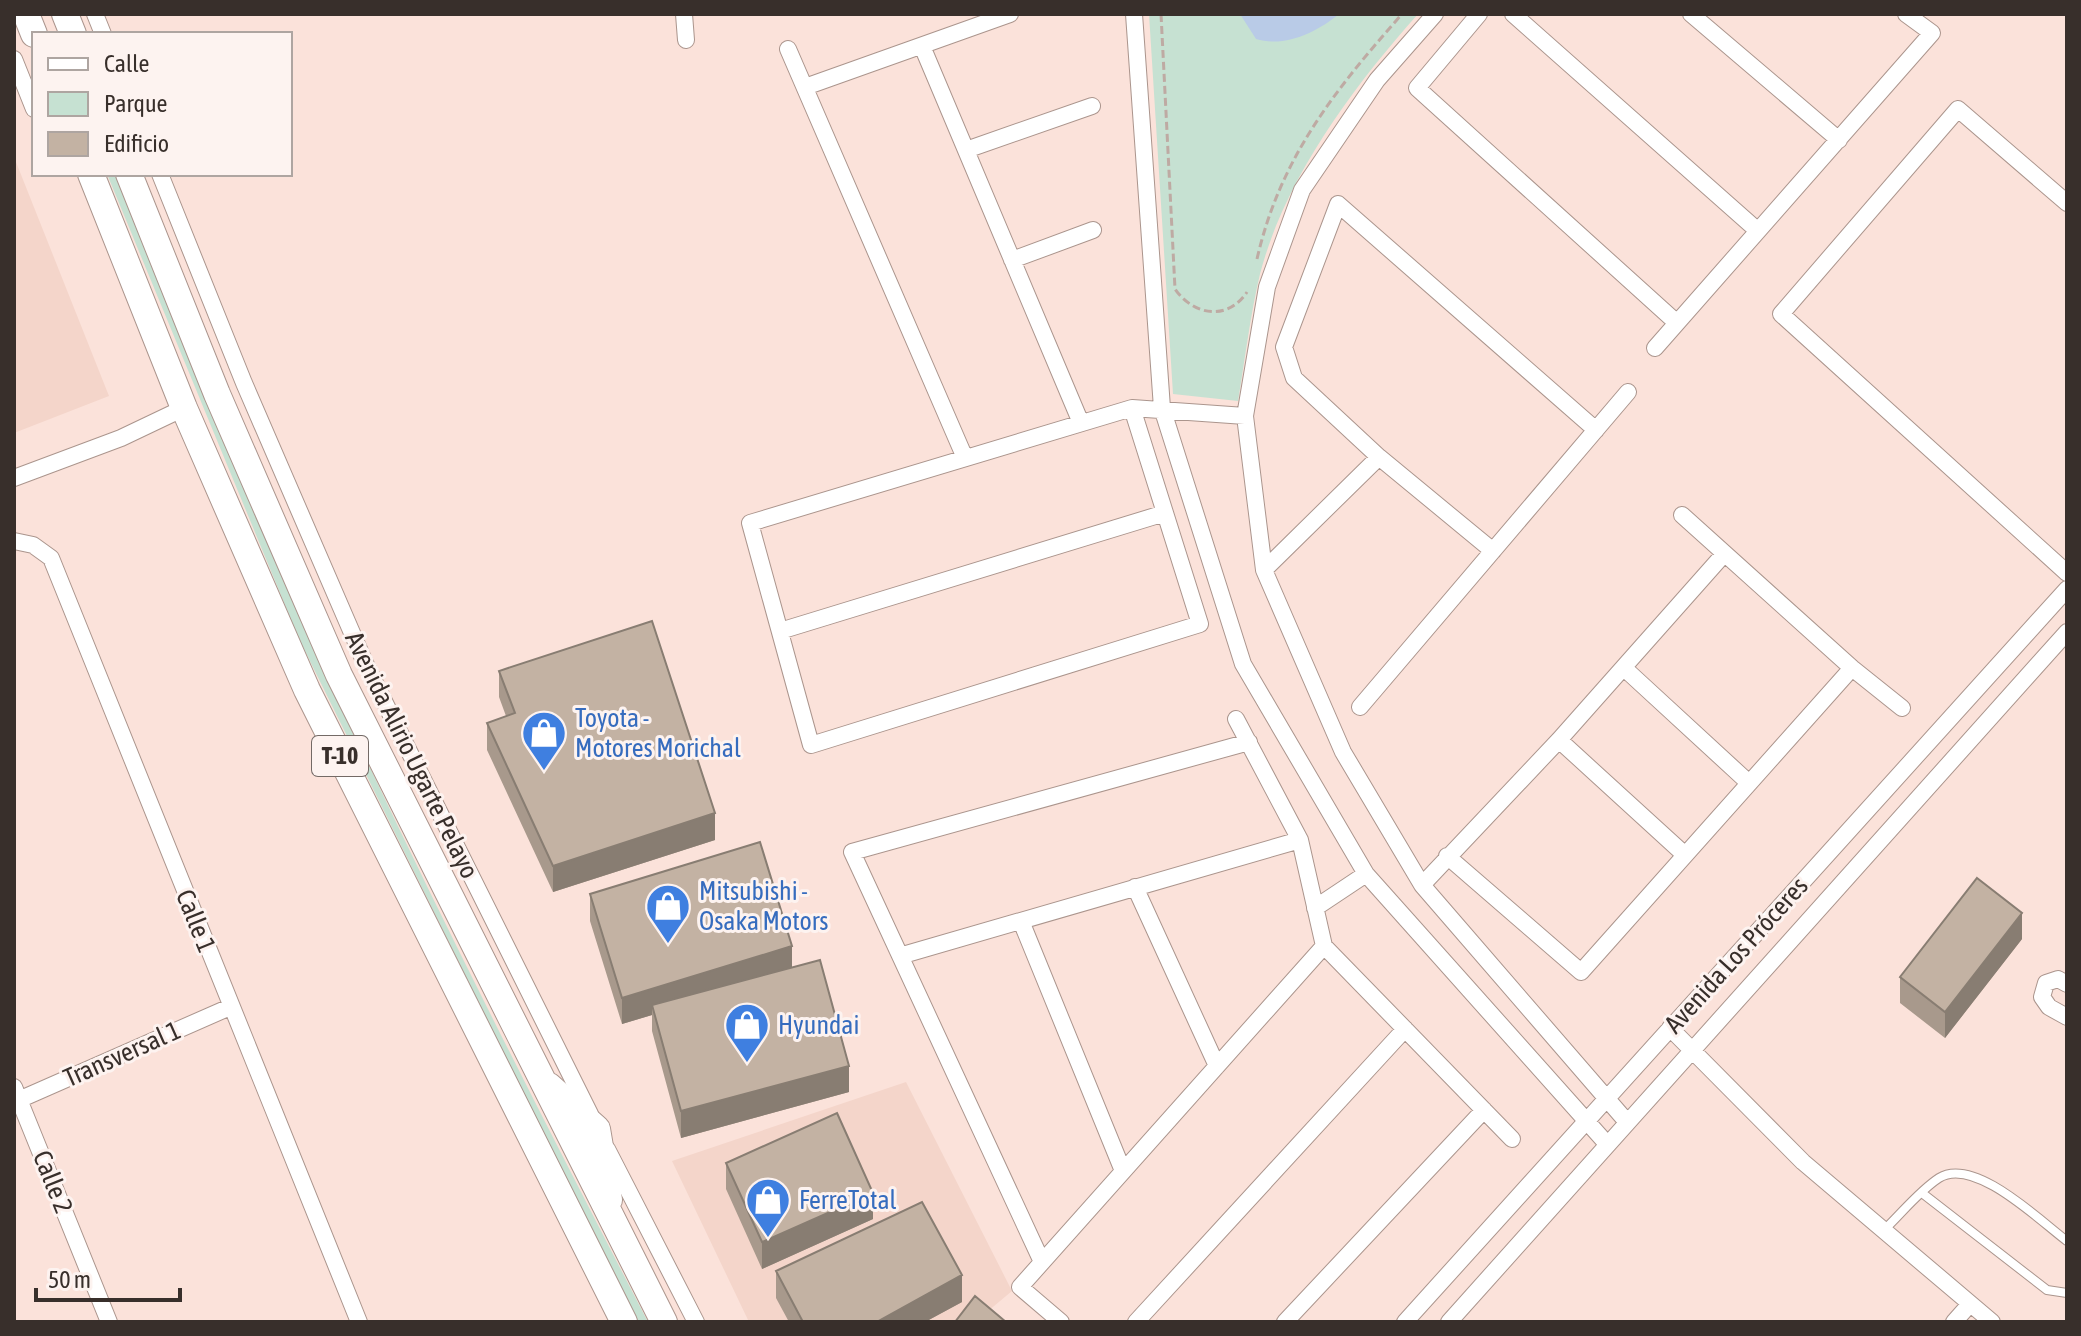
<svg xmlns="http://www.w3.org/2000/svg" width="2081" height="1336" font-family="'Asap Condensed',sans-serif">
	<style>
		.built { fill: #f4d5ca }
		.green { fill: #c6e1d2 }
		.water { fill: #b9cbe7 }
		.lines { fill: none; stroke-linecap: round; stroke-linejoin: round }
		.service-casing { stroke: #ab958d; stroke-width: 10 }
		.minor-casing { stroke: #ab958d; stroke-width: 18 }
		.trunk-casing { stroke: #ab958d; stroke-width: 28 }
		.path { stroke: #beaaa3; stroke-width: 3; stroke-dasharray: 8 4; stroke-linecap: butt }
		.service { stroke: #fff; stroke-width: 8 }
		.minor { stroke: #fff; stroke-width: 16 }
		.trunk { stroke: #fff; stroke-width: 26 }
		.wall { fill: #a8998c }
		.shaded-wall { fill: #887d72 }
		.building { fill: #c3b2a3; stroke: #887d72; stroke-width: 2 }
		.labels { text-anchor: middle; stroke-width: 6; stroke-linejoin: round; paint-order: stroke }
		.shield { fill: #fdf3f0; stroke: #736a66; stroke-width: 2 }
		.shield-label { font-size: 24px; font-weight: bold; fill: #382f2b }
		.shop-label { font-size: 26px; fill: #366cbe; stroke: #fdf3f0; text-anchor: start }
		.street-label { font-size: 26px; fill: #382f2b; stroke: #fdf3f0 }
	</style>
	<rect width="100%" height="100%" fill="#fbe2da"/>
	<!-- built -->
	<path class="built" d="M14 157 109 396 14 433Z
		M906 1082 1012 1291 975 1322H749L672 1161Z"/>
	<!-- green -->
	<path class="green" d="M1149 14H1418C1353 87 1285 178 1260 274 1250 316 1245 360 1238 401L1173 394Z
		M107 174H116C188 348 257 524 336 695 434 907 541 1115 648 1322H638L610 1268 299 639Z"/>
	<!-- water -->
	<path class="water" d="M1240 14H1339C1317 32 1285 48 1256 39Z"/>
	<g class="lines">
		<!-- service casing -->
		<g class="service-casing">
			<path id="service" d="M1922 1193 2047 1290 2067 1293
				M1884 1230C1901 1214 1919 1191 1939 1178 1974 1156 2039 1220 2067 1241"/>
		</g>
		<!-- minor casing -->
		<g class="minor-casing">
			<path id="minor" d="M95 14 103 34
				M684 14 686 40
				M1134 14 1162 408 1243 664 1366 874 1607 1144
				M1435 14 1377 80 1302 190 1267 287 1245 416 1264 570 1343 752 1422 885 1627 1122
				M1479 14 1417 88 1677 323
				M1513 14 1758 231
				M1691 14 1839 140
				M922 46 1081 423
				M788 49 965 458
				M14 59 34 109
				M805 87 1010 14
				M966 150 1092 106
				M160 174 244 383 365 663 590 1114
				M2067 203 1958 109 1781 314 2067 573
				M1012 260 1093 230
				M1655 348 1932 33 1906 14
				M1132 408 1200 624 811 745 750 523 1132 408 1245 416
				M14 478 121 438 184 408
				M1682 515 1852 668 1902 708
				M14 541 33 545 51 558 359 1322
				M1493 551 1379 457 1294 378 1284 347 1338 204 1596 430
				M1264 570 1379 457
				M780 631 1165 513
				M1624 668 1749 783
				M1360 707 1628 392
				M1236 719 1300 840 1324 946 1512 1139
				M1559 740 1685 855
				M1447 856 1581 972 1852 668
				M1422 885 1559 740 1724 554
				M1135 887 1217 1066
				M1315 908 1366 874
				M1021 921 1123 1171
				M903 955 1300 840
				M2067 984 2058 979 2046 983 2042 997 2049 1007 2067 1017
				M1670 1028 1803 1162 1992 1322
				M14 1087 109 1322
				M14 1102 230 1007
				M607 1149 696 1322
				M1042 1262 852 852 1249 742
				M1061 1322 1020 1287 1324 946
				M1136 1322 1405 1029
				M1285 1322 1484 1110
				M1405 1322 2067 589
				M1449 1322 2067 632
				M1954 1322 1970 1304"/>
		</g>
		<!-- trunk casing -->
		<g class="trunk-casing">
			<path id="trunk" d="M26 14 34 34
				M65 14 73 34
				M91 174 184 408 307 690 624 1322
				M129 174 217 394 339 675 664 1322
				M549 1086 597 1129 609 1200"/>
		</g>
		<!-- path -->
		<path class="path" d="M1161 14 1175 289C1193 315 1227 322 1247 292
			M1257 259C1280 158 1335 90 1402 14"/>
		<!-- service -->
		<use href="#service" class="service"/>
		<!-- minor -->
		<use href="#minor" class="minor"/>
		<!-- trunk -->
		<use href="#trunk" class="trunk"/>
	</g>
	<!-- wall -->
	<path class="wall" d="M499 671 715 840 553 892 487 750V723L506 716 499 697Z
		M590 894 792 967 849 1092 681 1138 652 1031V1015L622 1024 590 921Z
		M2022 939 1945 1038 1900 1003V977Z
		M726 1163 873 1219 762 1269 726 1189Z
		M776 1271 962 1302 925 1322H789L776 1298Z"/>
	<!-- shaded-wall -->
	<path class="shaded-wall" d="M16 307V333L14 334V308Z
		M715 813V840L553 892V866Z
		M2022 913V939L1945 1038V1012Z
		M792 946V972L652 1005V1015L622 1024V998Z
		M849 1066V1092L681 1138V1111Z
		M873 1193V1219L762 1269V1242Z
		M962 1275V1302L925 1322H877Z"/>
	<!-- building -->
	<path class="building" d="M652 621 715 813 553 866 487 723 515 713 499 671Z
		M760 842 792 946 622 998 590 894Z
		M1977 878 2022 913 1945 1012 1900 977Z
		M820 960 849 1066 681 1111 652 1005Z
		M837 1113 873 1193 762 1242 726 1163Z
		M922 1202 962 1275 877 1322H803L776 1271Z
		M975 1296 1006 1322H955Z"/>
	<!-- icons -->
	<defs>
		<g id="shop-pin" transform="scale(2.3)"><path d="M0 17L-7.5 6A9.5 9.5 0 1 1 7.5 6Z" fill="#3f7fe0" stroke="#fdf3f0"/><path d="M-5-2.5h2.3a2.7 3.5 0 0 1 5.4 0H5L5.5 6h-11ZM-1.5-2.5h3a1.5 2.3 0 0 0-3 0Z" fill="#fff"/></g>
	</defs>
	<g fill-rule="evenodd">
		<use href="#shop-pin" x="544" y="733"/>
		<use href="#shop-pin" x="668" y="906"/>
		<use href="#shop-pin" x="747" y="1025"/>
		<use href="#shop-pin" x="768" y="1200"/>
	</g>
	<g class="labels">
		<!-- shield labels -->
		<rect class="shield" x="312" y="736" width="56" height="40" rx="6"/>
		<g class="shield-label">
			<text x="340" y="764">T-10</text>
		</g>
		<!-- shop labels -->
		<g class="shop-label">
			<text x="575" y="727">Toyota -<tspan x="575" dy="30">Motores Morichal</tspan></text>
			<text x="699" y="900">Mitsubishi -<tspan x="699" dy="30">Osaka Motors</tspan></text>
			<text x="778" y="1034">Hyundai</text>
			<text x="799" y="1209">FerreTotal</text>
		</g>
		<!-- street labels -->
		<g class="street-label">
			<text transform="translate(412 755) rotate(64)" y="9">Avenida Alirio Ugarte Pelayo</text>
			<text transform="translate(196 921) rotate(68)" y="9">Calle 1</text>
			<text transform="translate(1736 955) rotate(-48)" y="9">Avenida Los Próceres</text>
			<text transform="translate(122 1054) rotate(-24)" y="9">Transversal 1</text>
			<text transform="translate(53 1182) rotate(68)" y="9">Calle 2</text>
		</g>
	</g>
	<!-- border -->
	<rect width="2081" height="1336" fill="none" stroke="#382f2b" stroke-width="32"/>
	<!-- legend -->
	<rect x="32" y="32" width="260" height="144" fill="#fdf3f0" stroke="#aea5a1" stroke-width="2"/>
	<rect x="48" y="58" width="40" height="12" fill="#ffffff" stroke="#aea5a1" stroke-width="2"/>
	<text x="104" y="72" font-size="24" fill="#382f2b">Calle</text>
	<rect x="48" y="92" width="40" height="24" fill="#c6e1d2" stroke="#aea5a1" stroke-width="2"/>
	<text x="104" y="112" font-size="24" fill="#382f2b">Parque</text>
	<rect x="48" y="132" width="40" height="24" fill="#c3b2a3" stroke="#aea5a1" stroke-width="2"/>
	<text x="104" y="152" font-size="24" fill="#382f2b">Edificio</text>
	<!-- scale -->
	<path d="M36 1288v12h144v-12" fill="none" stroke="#382f2b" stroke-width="4"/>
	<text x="48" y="1288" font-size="24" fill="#382f2b" stroke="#fdf3f0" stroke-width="6" paint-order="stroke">50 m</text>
</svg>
